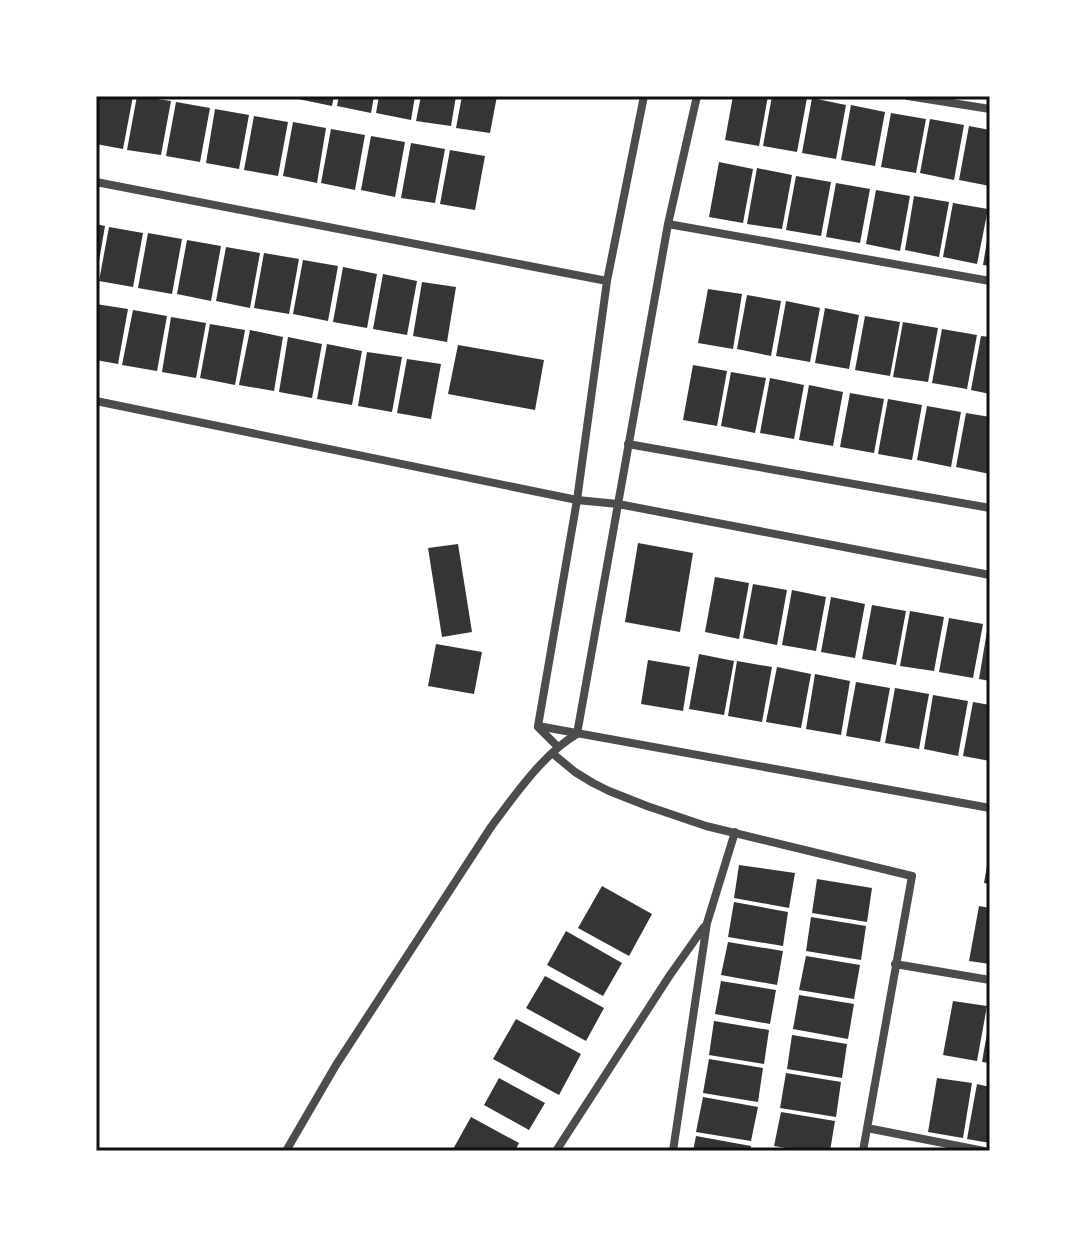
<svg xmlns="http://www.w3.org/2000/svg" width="1086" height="1247" font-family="Bitter,serif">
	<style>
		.building { fill: #353535 }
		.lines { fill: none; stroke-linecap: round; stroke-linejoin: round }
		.minor { stroke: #4c4c4c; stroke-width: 8 }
		.neatline { fill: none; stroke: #111; stroke-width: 3 }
	</style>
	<rect width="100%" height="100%" fill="#fff"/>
	<!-- building -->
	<path class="building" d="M97 96H133L123 149 96 144Z
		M137 96 171 101 161 155 127 150Z
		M298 96H334L332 106 298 99Z
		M339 96H374L371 113 337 106Z
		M379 96H415L411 120 376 113Z
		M421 96H456L451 126 416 121Z
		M462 96H497L490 133 456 128Z
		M733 96H768L759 146 725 140Z
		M772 96 807 98 797 152 763 146Z
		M812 98 846 105 836 159 802 153Z
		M176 102 210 108 200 162 166 156Z
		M851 105 885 112 875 166 841 160Z
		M215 109 249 115 239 169 206 163Z
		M891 113 926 119 916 173 881 167Z
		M254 116 288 122 278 176 244 170Z
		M930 119 964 125 954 180 920 173Z
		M293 122 326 128 317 183 283 176Z
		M969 126 990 130V186L959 180Z
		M331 129 365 135 355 190 321 183Z
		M371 136 405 142 395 197 361 190Z
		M411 143 445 149 435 203 401 198Z
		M450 150 485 156 475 210 440 204Z
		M719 162 753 169 743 223 709 217Z
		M757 168 792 175 782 229 747 224Z
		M796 176 831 182 821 236 786 230Z
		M836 183 870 189 860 243 826 237Z
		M876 190 910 196 900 251 866 244Z
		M914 196 949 202 939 257 905 250Z
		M953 203 988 209 977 264 943 257Z
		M96 224 105 226 98 267H96Z
		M109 227 143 233 133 287 99 281Z
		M148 233 182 239 172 294 138 288Z
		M988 234H990V266L983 265Z
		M187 240 221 246 211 301 177 294Z
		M226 247 260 253 250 308 216 301Z
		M264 253 299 259 289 314 254 308Z
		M303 260 338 266 328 321 293 314Z
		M343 267 377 274 367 328 333 322Z
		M383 274 417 281 407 335 373 329Z
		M422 282 456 287 447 342 413 336Z
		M708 289 742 294 733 349 698 343Z
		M747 295 781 301 771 356 737 349Z
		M786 301 820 308 810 362 776 356Z
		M96 304 128 309 118 364 96 360Z
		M825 308 859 315 849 369 815 363Z
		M133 310 167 316 157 371 122 365Z
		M865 316 900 322 890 376 855 370Z
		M171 317 206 323 196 378 162 372Z
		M903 322 938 328 928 382 893 377Z
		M210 324 245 330 235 385 200 378Z
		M942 329 977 335 967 389 932 383Z
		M250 330 283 337 274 391 239 385Z
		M981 336 990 337V394L971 390Z
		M288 337 322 344 312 398 279 392Z
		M327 344 362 351 352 405 317 399Z
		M458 345 544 360 535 410 448 394Z
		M367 352 402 357 392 412 358 406Z
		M407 359 441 364 431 419 397 413Z
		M693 365 727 371 717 426 683 420Z
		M731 372 766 378 755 433 721 426Z
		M770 378 804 385 794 439 760 433Z
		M809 385 843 392 833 446 799 440Z
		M850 393 884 399 874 453 840 447Z
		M888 399 922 405 912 460 878 454Z
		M927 406 961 412 951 467 917 460Z
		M966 413 990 417V474L956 467Z
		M638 543 693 553 680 632 625 622Z
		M458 544 472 632 442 637 428 548Z
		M715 577 749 583 739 639 705 632Z
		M753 584 787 590 777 645 743 638Z
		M792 590 826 597 816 651 782 645Z
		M831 597 865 604 855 658 821 652Z
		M872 605 906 611 896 665 862 659Z
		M910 611 944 617 934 671 900 666Z
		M949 618 983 624 973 678 939 672Z
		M988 625 990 626V681L979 679Z
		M436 644 482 652 474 694 428 686Z
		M699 654 734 661 724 715 689 709Z
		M648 660 690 667 683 711 641 704Z
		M737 661 772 667 762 722 728 716Z
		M777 667 811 674 801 728 766 722Z
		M815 674 850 681 841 735 806 729Z
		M856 682 890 688 880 742 846 736Z
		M895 688 929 694 919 749 885 743Z
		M933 695 968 701 958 756 924 749Z
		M973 702 990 705V761L963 756Z
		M988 860H990V884L984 883Z
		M739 865 795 873 789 908 734 898Z
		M817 879 872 888 867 922 812 913Z
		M602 886 652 914 629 956 578 928Z
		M734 902 788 912 783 946 728 937Z
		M979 906 990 908V964L969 961Z
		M811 917 866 926 861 960 806 951Z
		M566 931 622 963 603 996 547 965Z
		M728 942 783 951 777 985 721 975Z
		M806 956 860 965 854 999 799 990Z
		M545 976 604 1008 586 1041 526 1008Z
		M721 981 776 990 770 1024 715 1014Z
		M799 995 854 1004 848 1039 793 1029Z
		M953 1001 987 1006 977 1061 943 1055Z
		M516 1019 581 1054 559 1095 493 1059Z
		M714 1021 769 1030 764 1064 709 1055Z
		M988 1027H990V1063L982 1062Z
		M792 1035 847 1044 842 1078 787 1069Z
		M709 1059 763 1068 758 1102 703 1093Z
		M786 1073 841 1082 836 1117 780 1108Z
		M499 1078 545 1103 529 1130 484 1105Z
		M937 1078 972 1083 963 1138 928 1132Z
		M977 1084 990 1087V1143L967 1139Z
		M703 1097 758 1107 751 1141 696 1132Z
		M781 1112 835 1121 830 1151H804L774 1146Z
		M471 1117 519 1143 515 1151H452Z
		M696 1136 751 1146 750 1151H693Z"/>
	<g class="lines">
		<!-- minor -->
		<path class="minor" d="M908 96 990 109
			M96 182 607 281
			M668 224 990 281
			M96 401 577 500 618 504 990 575
			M628 444 990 508
			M538 726 577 500 607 281 644 96
			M538 726 990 808
			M538 727 557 746
			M552 753 575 772 593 783 609 791 647 806 706 826 912 876 863 1151
			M895 964 990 980
			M867 1128 984 1151
			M286 1151 336 1065 491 827C514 796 544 753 577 734L668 224 697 96
			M556 1151 670 975 704 927
			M673 1151 707 923 735 832"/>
	</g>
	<!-- border -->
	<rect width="1086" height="1247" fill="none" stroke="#ffffff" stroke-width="196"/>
	<rect x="98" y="98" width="890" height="1051" class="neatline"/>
</svg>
